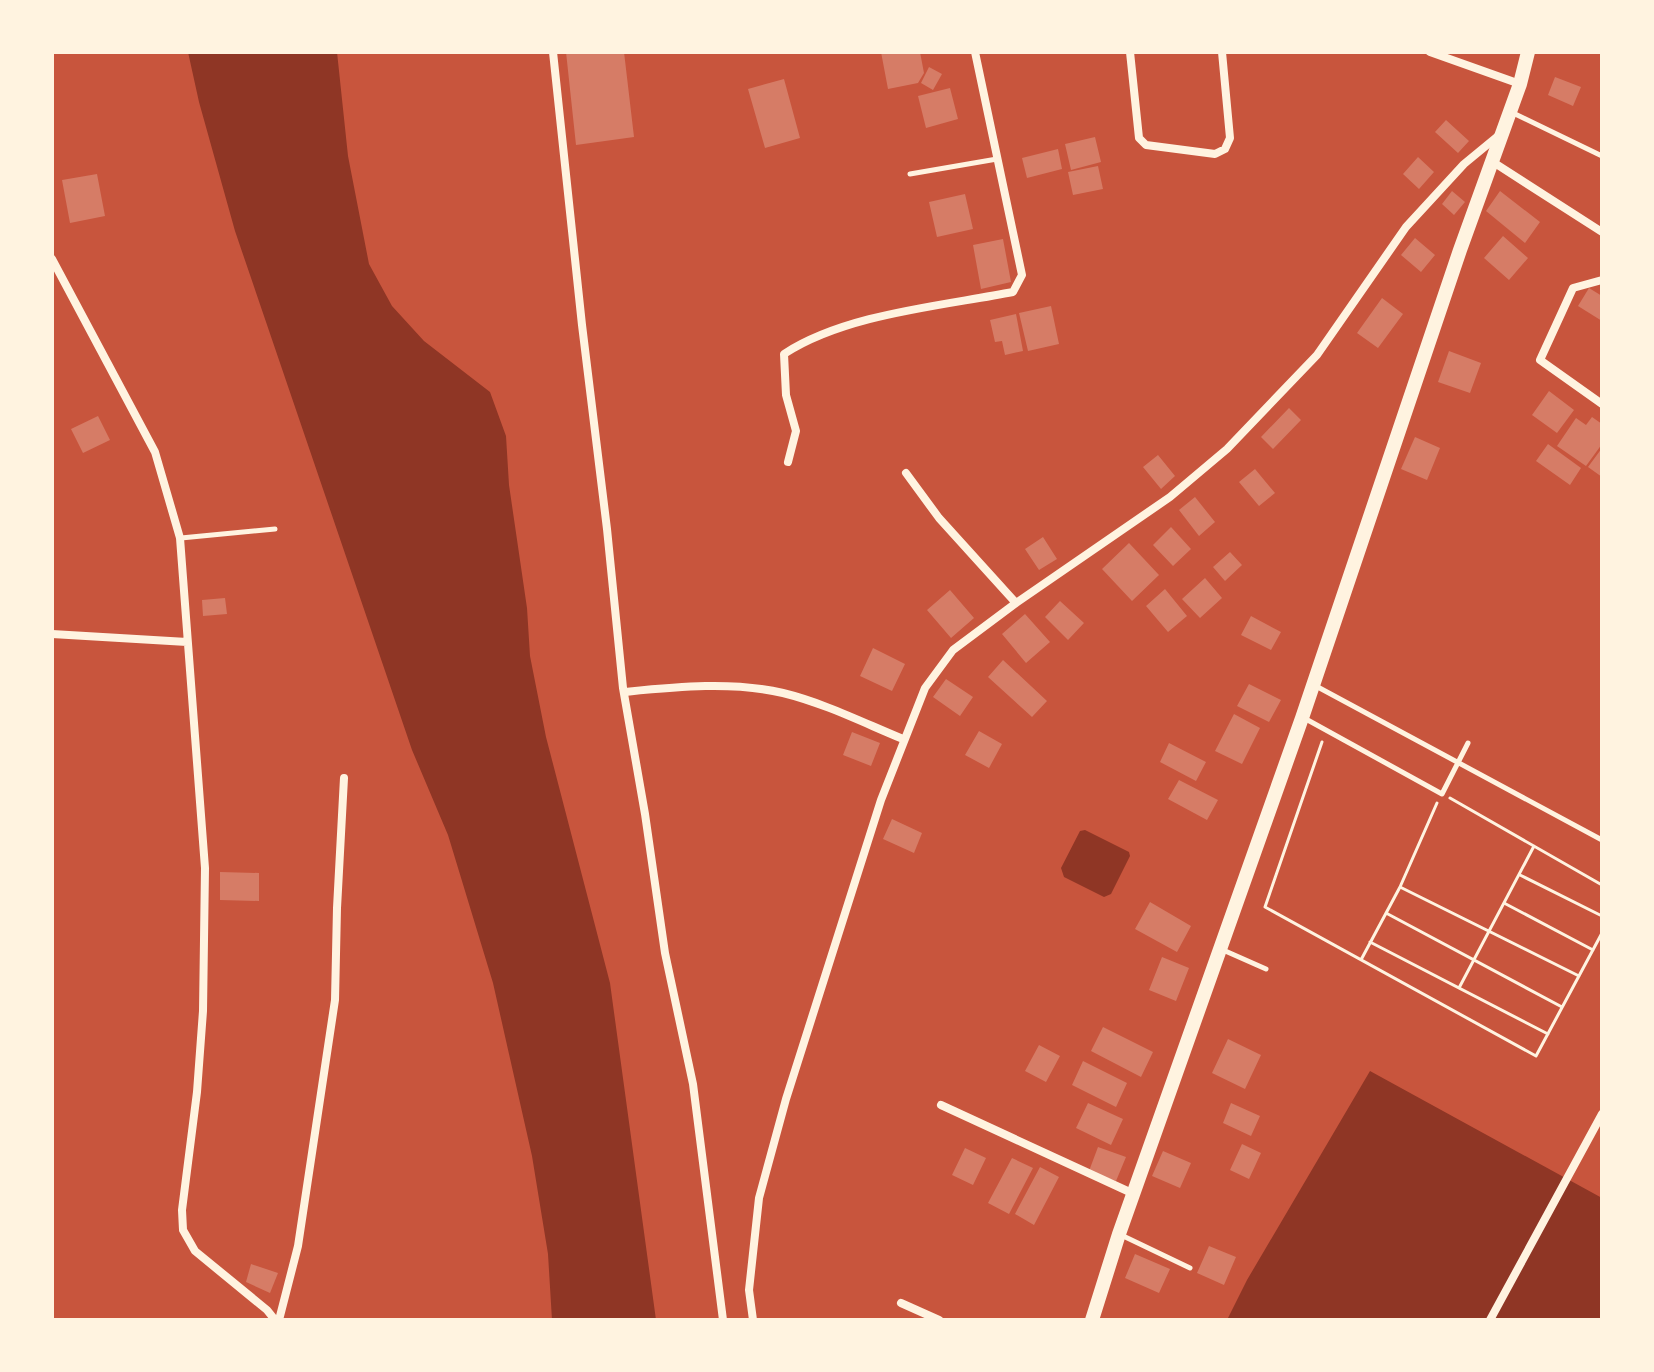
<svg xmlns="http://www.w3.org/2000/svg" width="1654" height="1372" font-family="'Noto Sans',sans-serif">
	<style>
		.water { fill: #8f3625 }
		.building { fill: #d67c66 }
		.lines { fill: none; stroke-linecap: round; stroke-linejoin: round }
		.path { stroke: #fff3e0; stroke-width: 3 }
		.service { stroke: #fff3e0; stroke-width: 5 }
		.minor { stroke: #fff3e0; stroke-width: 8 }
		.secondary { stroke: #fff3e0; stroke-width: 14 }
	</style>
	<rect width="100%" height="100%" fill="#c8553d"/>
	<!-- water -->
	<path class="water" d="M188 52H337L348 156 369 264 392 306 424 341 490 392 506 436 509 485 527 608 530 656 546 737 610 983 656 1320H552L548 1254 532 1156 493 983 448 835 412 750 235 231 199 102Z
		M1085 830 1129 852 1130 856 1111 894 1104 897 1064 877 1061 868 1080 831Z
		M1370 1071 1602 1198V1320H1227L1247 1280Z"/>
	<!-- building -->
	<path class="building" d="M566 52H624L634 137 576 145Z
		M881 52H920L924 73 918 83 888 89Z
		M929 67 942 74 933 90 921 83Z
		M1555 77 1581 87 1573 106 1548 95Z
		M784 79 800 138 765 148 748 89Z
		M950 88 958 119 926 128 918 96Z
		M1446 120 1469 141 1458 153 1435 132Z
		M1095 137 1101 162 1071 170 1065 144Z
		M1058 149 1062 169 1027 178 1022 158Z
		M1418 157 1434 172 1419 189 1403 174Z
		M1098 166 1103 189 1073 195 1068 172Z
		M97 174 105 216 70 223 62 180Z
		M1452 191 1465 202 1454 215 1442 204Z
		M1500 191 1540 222 1525 243 1486 211Z
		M965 194 973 229 937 237 929 202Z
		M1503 236 1528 258 1509 280 1484 258Z
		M1415 238 1435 255 1421 272 1401 255Z
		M1003 239 1011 282 981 289 973 245Z
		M1589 288 1602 296V321L1578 306Z
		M1382 298 1403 314 1378 348 1357 333Z
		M1051 306 1059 344 1028 351 1019 313Z
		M1016 314 1023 351 1005 355 1002 341 995 342 990 320Z
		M1449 351 1481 363 1470 393 1438 382Z
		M1549 391 1574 410 1557 433 1532 415Z
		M1289 408 1301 420 1273 449 1261 437Z
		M98 416 110 440 83 453 71 429Z
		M1592 417 1602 424V444L1586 466 1557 446 1576 418 1586 425Z
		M1415 437 1440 448 1427 480 1401 469Z
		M1548 444 1581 468 1570 485 1536 461Z
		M1602 448V477L1588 467Z
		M1158 455 1175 476 1161 489 1143 467Z
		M1255 469 1275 493 1259 506 1239 482Z
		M1195 497 1215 522 1199 536 1179 510Z
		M1171 527 1191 549 1173 566 1153 545Z
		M1043 537 1057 559 1039 570 1025 549Z
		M1129 543 1159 575 1132 601 1102 569Z
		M1230 552 1242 565 1225 581 1213 567Z
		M1205 578 1222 598 1200 618 1182 599Z
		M1165 589 1187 616 1168 632 1146 606Z
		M950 590 974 618 951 638 927 610Z
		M225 598 227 614 203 616 202 600Z
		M1060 601 1084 623 1068 640 1045 617Z
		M1025 614 1050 642 1026 663 1002 634Z
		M1251 616 1281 632 1271 650 1241 635Z
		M873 648 905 664 892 691 860 676Z
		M1003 660 1047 701 1032 717 988 677Z
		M946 679 973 697 960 716 933 697Z
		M1249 684 1281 700 1269 722 1237 706Z
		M1234 714 1260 728 1242 764 1215 751Z
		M979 731 1002 744 989 768 965 755Z
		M852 732 880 743 871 766 843 755Z
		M1169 743 1206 762 1196 781 1160 762Z
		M1179 780 1218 800 1207 820 1168 799Z
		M892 819 922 833 914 853 883 839Z
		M220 872 259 873V901L220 900Z
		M1150 902 1191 926 1177 952 1135 929Z
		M1162 957 1189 968 1176 1001 1149 990Z
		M1103 1027 1153 1052 1141 1077 1091 1051Z
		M1228 1039 1261 1055 1245 1089 1212 1073Z
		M1039 1045 1060 1056 1046 1082 1025 1071Z
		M1083 1061 1127 1083 1116 1107 1072 1085Z
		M1088 1103 1123 1119 1111 1145 1076 1128Z
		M1231 1103 1260 1116 1251 1136 1223 1123Z
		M1242 1144 1261 1153 1249 1179 1230 1170Z
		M1098 1147 1126 1157 1116 1181 1089 1171Z
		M965 1148 986 1158 973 1185 952 1175Z
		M1163 1151 1191 1163 1180 1188 1152 1176Z
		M1012 1158 1033 1168 1009 1214 988 1203Z
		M1040 1167 1059 1177 1034 1225 1015 1214Z
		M1209 1246 1236 1257 1224 1285 1197 1273Z
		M1135 1254 1170 1269 1159 1293 1125 1278Z
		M251 1264 278 1273 270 1293 246 1282Z"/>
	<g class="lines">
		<!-- path -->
		<path class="path" d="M1322 742 1265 907 1536 1056 1602 933
			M1450 798 1602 885
			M1520 875 1602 916
			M1400 887 1579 976
			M1504 903 1593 950
			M1386 913 1562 1007
			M1370 942 1548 1034
			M1362 958 1400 887 1437 803
			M1459 988 1534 846"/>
		<!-- service -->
		<path class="service" d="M1511 112 1602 156
			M910 174 997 159
			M181 538 275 529
			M1314 685 1602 840
			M1304 718 1442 794 1468 743
			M1223 950 1266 969
			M1119 1234 1190 1268"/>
		<!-- minor -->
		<path class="minor" d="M553 52 582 325 607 529 623 688 645 814 665 953 693 1084 723 1320
			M1130 52 1139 138 1146 145 1215 154 1225 149 1230 138 1222 52
			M1430 52 1520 84
			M1493 162 1602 232
			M52 259 155 452 180 538 205 868 203 1011 197 1092 182 1210 183 1230 195 1251 267 1310 275 1320
			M1602 280 1573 288 1540 360 1602 404
			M788 462 796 431 786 395 784 354C845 314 941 306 1013 292L1022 275 975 52
			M906 473 939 518 1016 603
			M52 634 187 642
			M624 692C675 687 732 681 783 693 824 703 864 723 903 739
			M941 1105 1134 1194
			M901 1303 939 1320
			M279 1320 298 1246 335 1000 337 908 344 778
			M753 1320 749 1290 759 1198 786 1099 881 800 925 688 953 650 1016 603 1170 497 1227 449 1317 355 1406 227 1464 164 1498 136
			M1490 1320 1602 1114"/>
		<!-- secondary -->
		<path class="secondary" d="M1092 1320 1119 1234 1302 718 1460 250 1520 84 1528 52"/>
	</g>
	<!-- border -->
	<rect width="1654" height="1372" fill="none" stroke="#fff3e0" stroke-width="108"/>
</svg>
